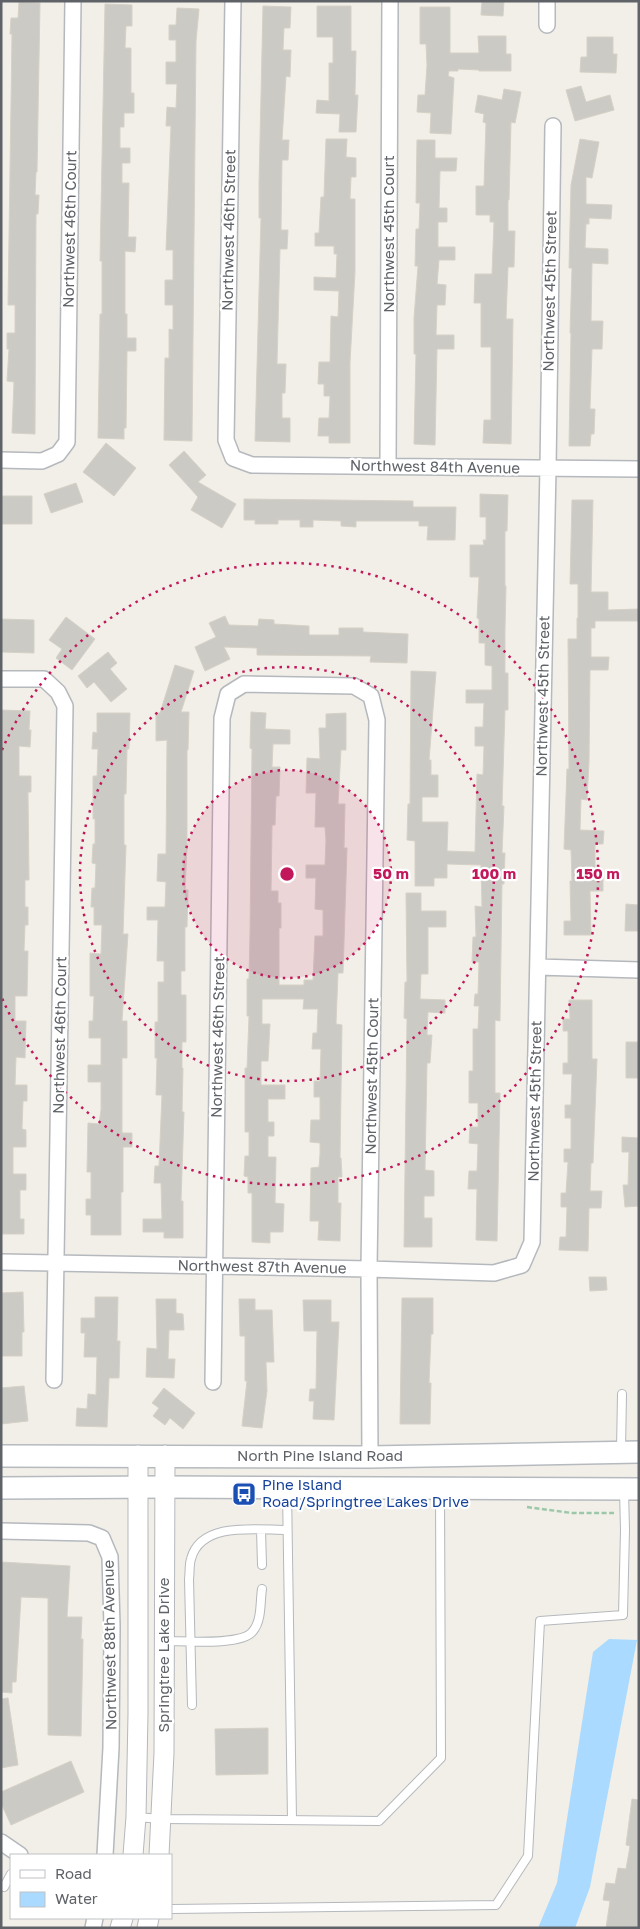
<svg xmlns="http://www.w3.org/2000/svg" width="640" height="1929" font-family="'Golos Text',sans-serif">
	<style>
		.water { fill: #aadaff }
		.building { fill: #cccac5; stroke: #d6d1c6 }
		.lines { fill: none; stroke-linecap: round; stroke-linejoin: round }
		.service-casing { stroke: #b5b8bc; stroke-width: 10 }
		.minor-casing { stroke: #b5b8bc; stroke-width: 18 }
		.tertiary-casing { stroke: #b5b8bc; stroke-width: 21 }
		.secondary-casing { stroke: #b6babf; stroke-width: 24 }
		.path { stroke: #9cc7a9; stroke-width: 2.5; stroke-dasharray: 5 2.5; stroke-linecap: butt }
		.service { stroke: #fff; stroke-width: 8 }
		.minor { stroke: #fff; stroke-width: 15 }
		.tertiary { stroke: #fff; stroke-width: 19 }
		.secondary { stroke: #fff; stroke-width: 21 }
		.ring { fill: none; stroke: #c2185b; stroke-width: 2.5; stroke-dasharray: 2.5 5 }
		.labels { text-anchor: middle; stroke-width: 4.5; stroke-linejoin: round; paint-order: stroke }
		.street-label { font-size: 15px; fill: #5f6368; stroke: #fff }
		.transit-label { font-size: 15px; fill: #164399; stroke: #fff; text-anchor: start }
		.centre { fill: #c2185b; stroke: #fff; stroke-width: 2.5 }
		.ring-label { font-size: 15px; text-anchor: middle; font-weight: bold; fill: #c2185b; stroke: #fff; stroke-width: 4.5; stroke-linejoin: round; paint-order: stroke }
	</style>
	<rect width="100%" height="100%" fill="#f1efe8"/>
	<!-- water -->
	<path class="water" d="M609 1639 637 1640 590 1887 575 1928H538L557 1883 593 1652Z"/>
	<!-- building -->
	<path class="building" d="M482 1H504L503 16 481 15Z
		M19 2 40 3 37 172H36L35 195H39L38 214H36L35 434 12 433 14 382 7 381 9 349H7V333H15V305H8L12 34H10L11 18H18Z
		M105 4 132 5V26H126L125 48H131V93H134V113H124V127H120V148H130V163H122V183H129L128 237H136L135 252 125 251V314H127V338H136V351H127L126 428H124V439L98 438 100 314H102V261H100Z
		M263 6 291 7 290 28H284L283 50H291L290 77 286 76 282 140H289L288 160H282L281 230H288L287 249H280L277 364H286L285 393H282V418H290V442L255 441 261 218H259V184Z
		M317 6H351V51H356L355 95H358L356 132H339L340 114 316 113 317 100 329 101V63H333V37H317Z
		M420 7H450V53H479L478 36H506V54H511V71H479V70L458 69V71H449L448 76 454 78 451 134 430 133 431 113 417 112 418 95H425L427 65 426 44H420Z
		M177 8 199 9 196 41 192 441 164 440 165 358H169V329L173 330V305H165V280H173V250H166L171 126H166L167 107 176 108 177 84H166V62H176V40H169V25H176Z
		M587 37H613V54H617L616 73 580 72 581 57H587Z
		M581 86 586 102 610 95 614 110 575 121 566 90Z
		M504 89 521 92 515 123 511 122 509 200H508V231H515L514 267H508L506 319H513L511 444 483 443 484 420H491V347H481V303H474L475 274H492L494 222H490V215H476V186H484L486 123 483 122 484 114 475 112 478 95 502 100Z
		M326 139H347L346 157 356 158V177H351L350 199H355V272L350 362V443H329V436H318L319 418H329L330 396H324V384H318L319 362H330L331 316 338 317 339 291 314 290V277L336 278 337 254H334V246H315V233H319L321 197H324Z
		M580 139 599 142 592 178 586 177V204L612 205 611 219 589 218V224H586L585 248 608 249V264L592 263 591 321H603L602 349H592L590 409H595L594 434H591L590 446H569L571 333H570L572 268H569L571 185Z
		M417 140H435V158H457L456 171H440L439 208H447V222H438V247H455V260H439L437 284 446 285 445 305H437L436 335H454V349H437L435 445 414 444 416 354H414V318L418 266H415L416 229H419L420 203H416Z
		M106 443 136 468 114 496 83 472Z
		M184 451 206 475 198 482 236 504 222 528 191 510 198 497 169 465Z
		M76 483 83 502 51 513 44 494Z
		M480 494 508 495 507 531H505V586H506L505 629V673H508V710H505L502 806H504L502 853H505L504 884H502L500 1021 495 1020V1093H500L497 1241 476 1240 477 1189H468L469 1171H477L478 1144 469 1143 470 1127H478V1103H469V1071H473V1029H478L479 1006H474L475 994H478L479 962H472L473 937H476L475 906 482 907 481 865 447 864V878H434V886H415V841L407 840 408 804H410L411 671 436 672 429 760H431V775H438V797H422V822H448L447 851 475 852 477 774 483 775 484 746H475V727H483L484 703H466V690H492V666L485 665V643H479V619L477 618 479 577H470V545H484L483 540H486V517H480Z
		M1 496H32V524H1Z
		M244 499 413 501V507H456L455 540H427L428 526H419V521H356V527L341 526V521L313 520V527H300V520H278V524H255V520H244Z
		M572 500H593L591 592H608V610L639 609V621H595V628H591V657H609L608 670H590L589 762 587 800 581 799 580 830 604 831 603 844H595V877H603V891H590L591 935H564V921H571L570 881H572L571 850 564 849 567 769H569L568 639H577V618H578V584H570Z
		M225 616 229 625 258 626 259 619 274 620V624L309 626V635H339V628H363V632L408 634 407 663 370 662 371 656 257 655V648L224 647 230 659 205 671 195 647 216 637 209 623Z
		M66 617 95 639 72 670 56 658 62 649 49 640Z
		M1 619 34 620V653L1 652Z
		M108 652 117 663 110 669 127 689 111 702 94 682 87 688 78 676Z
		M175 665 194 671 181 712H189L188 750H187V846L185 890H188L187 927H185V971H181V995H186V1042H182V1068H183L182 1112H184L181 1201H183V1238H164V1232H143V1219H162L161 1183H154L155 1166H159L162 1095H156L157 1058H155V1022H158V982H164V961H157L158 920H147V907H165L166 882 157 881 158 854H166L167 740 156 741V713H160Z
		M1 710 30 711 29 730H31L30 747 19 746V776H31V792H28L29 880H25V907H28V925H25L24 951H28L27 996H15V1021H26L25 1058 16 1057 15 1085H27V1101H23L22 1129 26 1130V1147H13V1174H26V1190H20V1219H24V1234H1Z
		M251 712 266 713 265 729 290 730V744H273L272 767H280L279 796H276L275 825H272L271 891H278V903H281V928H279V985H304V980H313L315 936H323V910L315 909 316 878H306V865H325L326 840 325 827H315L316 793H306L307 758 320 759 319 728H326V714L346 713V750H341L338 804H345L344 848H347L343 973H338L336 1024 342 1025 340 1158H341L342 1177H338V1203H341L340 1241 318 1240 319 1221H310L311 1168 319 1167 320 1154V1143L310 1142 311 1120H320V1097H314V1081H320L321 1049H312L313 1033H317L318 1009H303L304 999H262V1024H270L268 1061H261V1085H285V1099H268V1122H274V1136H268V1157H276L275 1203 284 1204 283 1232H270V1243L252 1242V1193H248V1177L244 1176 245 1156H249V1132H245V1068H247L249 1016H247V979H249L250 935 252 749 250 748Z
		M97 713H130L129 749H127L126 794H124V845H126L123 934H128L122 1021H127V1058H122V1133H132V1147H123V1192H121V1235H91V1215H86V1199H91V1172H87L88 1123 99 1124 101 1110V1082H88V1065H101V1038H89V1021H93L94 996H90V953L101 954 102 925H94V907H91L92 888H95L96 864 92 863 93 844H95V819H93V776H97L98 749H92L93 732 97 733Z
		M406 893H421V911H446V927H428V974H421L420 999 445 1000V1013L428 1012 427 1035H432L430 1063H427L425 1170 434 1171V1196H424V1218H432V1247H404L407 1019 404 1018 405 982H407Z
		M626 904 638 905 639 931H625Z
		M569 1000H592V1059H597L593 1163H591L590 1191H602L601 1208H589L588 1251 559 1250 560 1237H566L567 1207H561V1193H566L568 1162H564V1149H571V1118H565V1105H571L572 1074H563V1063H568V1031H563V1019H570Z
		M626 1042H639V1078H626Z
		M622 1137 639 1138V1206L625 1207 623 1185H628L629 1152H622Z
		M589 1277H606L607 1290 590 1291Z
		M23 1292 24 1332H22V1356H1V1293Z
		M95 1297H118L117 1341H120L119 1378H109L107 1427 76 1426 77 1408 87 1409 88 1394 96 1395 97 1357H84L85 1333H81V1318H95Z
		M402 1298H433V1334H431L429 1383H431L430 1424H400Z
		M156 1299H176V1313L183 1314 184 1330H169L168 1359H175L174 1378 146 1377 147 1348 157 1349Z
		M239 1299H255V1310H272L274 1362H266L267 1391 262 1428 242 1426 247 1381H245V1336H240Z
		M303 1300H331V1322H339L334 1420 313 1419 314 1401H309L310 1389H316L317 1331H304Z
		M24 1386 28 1421 1 1424V1388Z
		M164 1388 195 1413 183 1429 170 1418 165 1425 153 1416 159 1408 152 1403Z
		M1 1562 70 1566 67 1617H82L81 1639H83L81 1736 48 1735V1598L21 1597 16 1682H12V1693L1 1692Z
		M8 1698 18 1765 1 1768V1699Z
		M268 1728V1774L216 1775 215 1729Z
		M71 1761 84 1792 11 1825 1 1803V1792Z
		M632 1799 639 1800V1928H606L610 1901 603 1900 606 1883 615 1884 618 1868 626 1869 630 1846 626 1845Z"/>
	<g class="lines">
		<!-- service casing -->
		<g class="service-casing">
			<path id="service" d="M621 1450 622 1394
				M287 1489 292 1820
				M261 1530 262 1565
				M166 1641C184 1641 243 1646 253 1631 262 1620 260 1602 262 1589
				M192 1705 189 1579C190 1573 189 1565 191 1559 201 1521 257 1530 287 1530
				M136 1817 162 1819 379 1821 441 1758 440 1490
				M1 1885 4 1887 11 1874
				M171 1909 496 1905 528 1856 540 1621 623 1615 625 1530 624 1490"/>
		</g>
		<!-- minor casing -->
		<g class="minor-casing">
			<path id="minor" d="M233 1 226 440 233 458 252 465 639 469
				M547 25V1
				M1 460 42 461 58 454 67 442 73 1
				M388 466 390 1
				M1 679H44L58 692 65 706 54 1380
				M538 967 639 970
				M1 1262 369 1269 494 1273 522 1265 532 1242 548 468 553 126
				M213 1382 222 718 228 694 244 684 354 686 371 696 377 720 369 1269 370 1457
				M1 1531 89 1533 102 1538 110 1557 112 1626 111 1748 105 1855
				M1 1842 20 1855
				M93 1928 95 1918"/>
		</g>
		<!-- tertiary casing -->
		<g class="tertiary-casing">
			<path id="tertiary" d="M133 1855 136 1817 138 1714V1455
				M159 1855 164 1753 165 1455
				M120 1928 123 1918
				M147 1928 149 1918"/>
		</g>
		<!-- secondary casing -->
		<g class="secondary-casing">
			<path id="secondary" d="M1 1456 370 1457 639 1452
				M1 1488 165 1487 639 1489"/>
		</g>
		<!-- path -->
		<path class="path" d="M527 1507 572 1513H614"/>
		<!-- service -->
		<use href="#service" class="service"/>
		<!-- minor -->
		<use href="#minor" class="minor"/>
		<!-- tertiary -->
		<use href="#tertiary" class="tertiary"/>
		<!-- secondary -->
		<use href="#secondary" class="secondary"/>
	</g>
	<!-- distance rings -->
	<circle cx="287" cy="874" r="104" fill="#c2185b" fill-opacity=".12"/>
	<g class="ring">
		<circle cx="287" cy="874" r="104"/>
		<circle cx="287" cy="874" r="207"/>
		<path d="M2 750A311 311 0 1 1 2 998"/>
	</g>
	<!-- icons -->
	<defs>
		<g id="bus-square" transform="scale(1.25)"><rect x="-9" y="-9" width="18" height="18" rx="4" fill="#1a4fb4" stroke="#fff"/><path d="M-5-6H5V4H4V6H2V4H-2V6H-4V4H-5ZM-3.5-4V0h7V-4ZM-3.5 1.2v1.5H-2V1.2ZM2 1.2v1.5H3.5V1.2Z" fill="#fff"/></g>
	</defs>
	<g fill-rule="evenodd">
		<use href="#bus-square" x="244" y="1494"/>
	</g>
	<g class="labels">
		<!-- street labels -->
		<g class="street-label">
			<text transform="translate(70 229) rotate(-89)" y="5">Northwest 46th Court</text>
			<text transform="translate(229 230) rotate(-89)" y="5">Northwest 46th Street</text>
			<text transform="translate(389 234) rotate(-90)" y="5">Northwest 45th Court</text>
			<text transform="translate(550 291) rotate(-89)" y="5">Northwest 45th Street</text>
			<text transform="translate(435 467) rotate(1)" y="5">Northwest 84th Avenue</text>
			<text transform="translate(543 696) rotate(-89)" y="5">Northwest 45th Street</text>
			<text transform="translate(60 1035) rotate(-89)" y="5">Northwest 46th Court</text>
			<text transform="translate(218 1037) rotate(-89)" y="5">Northwest 46th Street</text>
			<text transform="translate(372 1076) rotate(-89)" y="5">Northwest 45th Court</text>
			<text transform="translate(535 1101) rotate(-89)" y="5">Northwest 45th Street</text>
			<text transform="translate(262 1267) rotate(1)" y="5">Northwest 87th Avenue</text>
			<text x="320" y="1461">North Pine Island Road</text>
			<text transform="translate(110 1645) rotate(-91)" y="5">Northwest 88th Avenue</text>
			<text transform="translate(164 1655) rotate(-90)" y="5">Springtree Lake Drive</text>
		</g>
		<!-- transit labels -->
		<g class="transit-label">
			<text x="262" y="1490">Pine Island<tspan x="262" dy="17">Road/Springtree Lakes Drive</tspan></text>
		</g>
	</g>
	<circle cx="287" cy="874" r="8" class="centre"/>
	<g class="ring-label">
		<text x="391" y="879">50 m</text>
		<text x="494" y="879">100 m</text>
		<text x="598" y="879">150 m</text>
	</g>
	<!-- border -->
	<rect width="640" height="1929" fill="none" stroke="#5f6368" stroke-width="5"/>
	<!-- legend -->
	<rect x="10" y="1854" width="162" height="65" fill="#ffffff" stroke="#bfc1c3"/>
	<rect x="20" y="1870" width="25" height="8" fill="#ffffff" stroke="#bfc1c3"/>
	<text x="55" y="1879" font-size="15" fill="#5f6368">Road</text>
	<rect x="20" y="1892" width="25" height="15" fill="#aadaff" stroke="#bfc1c3"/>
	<text x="55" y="1904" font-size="15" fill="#5f6368">Water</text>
</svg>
